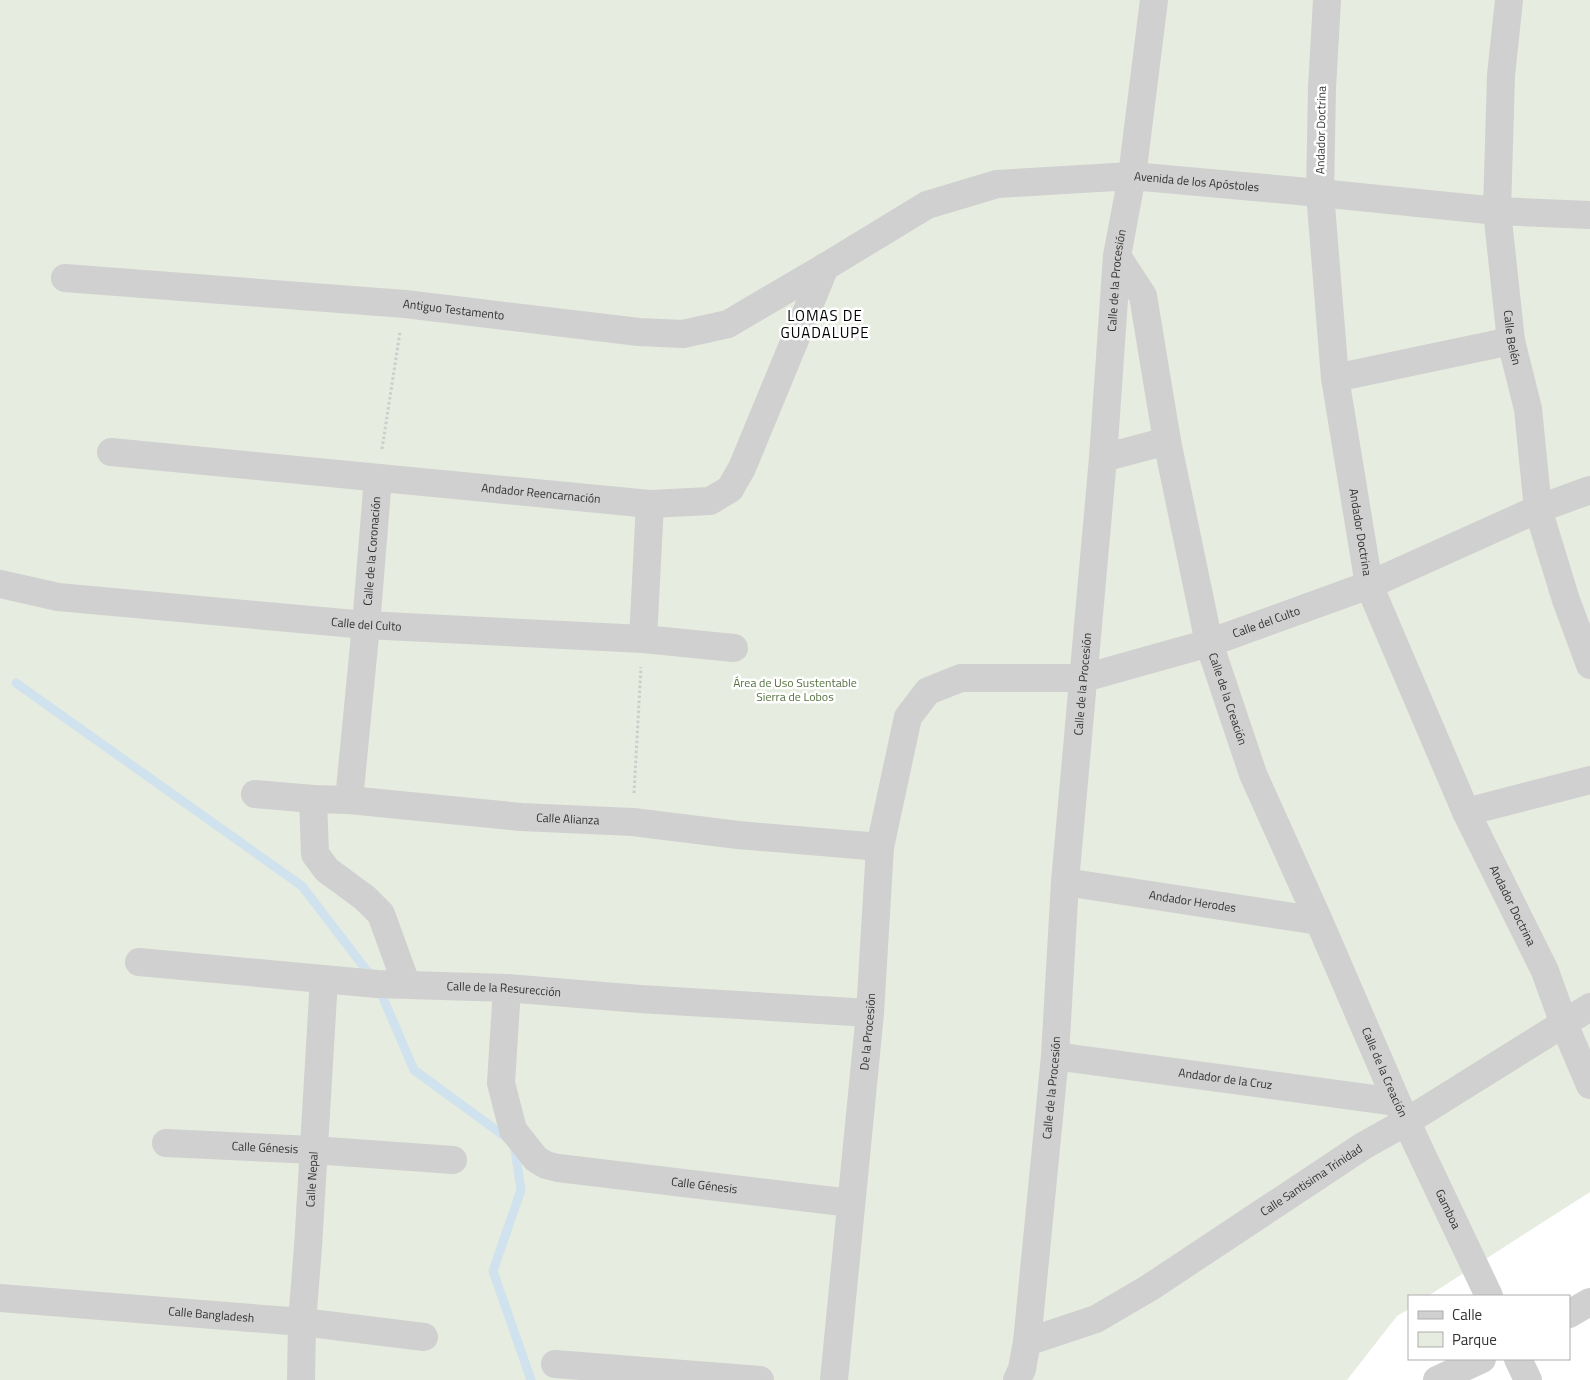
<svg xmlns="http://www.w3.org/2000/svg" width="1590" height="1380" font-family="'Titillium Web',sans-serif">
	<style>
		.green { fill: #e6ecdf }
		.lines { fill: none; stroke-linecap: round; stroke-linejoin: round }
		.stream { stroke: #cfe2ee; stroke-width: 9 }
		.path { stroke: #cdcdcd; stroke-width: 3; stroke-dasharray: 2.5 2.5; stroke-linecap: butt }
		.minor { stroke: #d0d0d0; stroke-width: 28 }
		.labels { text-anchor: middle; stroke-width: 5; stroke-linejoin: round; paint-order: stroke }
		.street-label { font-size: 12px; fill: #333; stroke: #fff }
		.park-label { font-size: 12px; fill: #56703f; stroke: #fff }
		.quarter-label { font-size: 15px; letter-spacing: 1px; fill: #000; stroke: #fff }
	</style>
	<rect width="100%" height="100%" fill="#fff"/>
	<!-- green -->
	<path class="green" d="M0 0H1590V1192L1428 1296H1409V1309L1397 1316 1347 1380H0Z"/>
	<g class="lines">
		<!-- stream -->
		<path class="stream" d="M16 683 302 886 377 984 414 1070 514 1143 521 1190 493 1271 531 1380"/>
		<!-- path -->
		<path class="path" d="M382 449 400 332
			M634 793 641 667"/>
		<!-- minor -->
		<g class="minor">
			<path id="s1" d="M1327 0 1322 88 1320 193 1335 378 1369 585 1466 812 1545 971 1564 1024 1590 1085"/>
			<path id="s2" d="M1509 0 1501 75 1497 211 1511 341 1528 409 1538 509 1566 600 1590 665"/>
			<path id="s3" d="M1117 256 1143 296 1167 441 1209 643 1253 774 1319 921 1397 1102 1489 1296"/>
			<path id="s4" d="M65 278 405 304 639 332 683 334 728 324 825 267 927 205 997 184 1132 176 1320 193 1497 211 1590 215"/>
			<path d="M1335 378 1511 341"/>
			<path id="s5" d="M111 452 650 504 710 501 730 489 742 468 825 267"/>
			<path d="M1103 458 1167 441"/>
			<path id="s6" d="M0 584 58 597 366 625 643 639 734 648"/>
			<path d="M643 639 650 504"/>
			<path id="s7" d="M255 794 313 799 349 800 521 817 633 822 738 835 880 847"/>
			<path d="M313 799 315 854 327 870 365 898 381 914 406 983"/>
			<path id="s8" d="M349 800 366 625 378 478"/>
			<path d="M1466 812 1590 780"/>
			<path id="s9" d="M1065 882 1319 921"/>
			<path id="s10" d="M139 962 377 984 507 988 640 999 870 1013"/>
			<path id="s11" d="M507 988 501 1083 513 1130 536 1159 546 1165 558 1168 851 1203"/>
			<path id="s12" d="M1055 1056 1397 1102"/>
			<path id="s13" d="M166 1143 313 1150 453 1160"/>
			<path id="s14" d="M0 1298 302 1322 424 1337"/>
			<path d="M1569 1314 1590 1302"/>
			<path id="s15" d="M1027 1342 1096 1319 1149 1288 1363 1146 1406 1122 1590 1007"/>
			<path d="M1518 1359 1528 1380"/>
			<path d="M555 1364 760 1380"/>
			<path id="s16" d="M301 1380 302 1322 308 1247 324 979"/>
			<path id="s17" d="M834 1380 870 1013 880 847 908 717 928 691 961 678H1084L1209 643 1369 585 1538 509 1590 490"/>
			<path id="s18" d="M1017 1380 1022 1369 1027 1342 1055 1056 1065 882 1103 458 1117 256 1132 176 1154 0"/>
			<path d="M1437 1380 1482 1359"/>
		</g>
	</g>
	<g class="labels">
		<!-- street labels -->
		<g class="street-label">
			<text transform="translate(1321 130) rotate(-89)" y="4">Andador Doctrina</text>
			<text dy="4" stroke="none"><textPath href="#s4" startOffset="1172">Avenida de los Apóstoles</textPath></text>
			<text dy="4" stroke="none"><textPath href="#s18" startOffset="1105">Calle de la Procesión</textPath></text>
			<text dy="4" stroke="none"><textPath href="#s4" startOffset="390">Antiguo Testamento</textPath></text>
			<text dy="4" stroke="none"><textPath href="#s2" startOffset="339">Calle Belén</textPath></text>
			<text dy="4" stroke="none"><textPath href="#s5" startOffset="432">Andador Reencarnación</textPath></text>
			<text dy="4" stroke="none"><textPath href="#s1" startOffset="535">Andador Doctrina</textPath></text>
			<text dy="4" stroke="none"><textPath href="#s8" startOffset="250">Calle de la Coronación</textPath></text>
			<text dy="4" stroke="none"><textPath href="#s17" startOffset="1050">Calle del Culto</textPath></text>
			<text dy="4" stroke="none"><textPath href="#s6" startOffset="369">Calle del Culto</textPath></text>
			<text dy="4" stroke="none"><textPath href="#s18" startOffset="700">Calle de la Procesión</textPath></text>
			<text dy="4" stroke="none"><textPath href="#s3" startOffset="460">Calle de la Creación</textPath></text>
			<text dy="4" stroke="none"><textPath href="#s7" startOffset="314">Calle Alianza</textPath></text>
			<text dy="4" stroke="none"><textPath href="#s9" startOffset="129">Andador Herodes</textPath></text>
			<text dy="4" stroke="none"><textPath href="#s1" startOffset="940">Andador Doctrina</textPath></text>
			<text dy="4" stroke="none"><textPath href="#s10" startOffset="366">Calle de la Resurección</textPath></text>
			<text dy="4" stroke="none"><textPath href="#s17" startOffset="350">De la Procesión</textPath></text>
			<text dy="4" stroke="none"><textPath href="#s3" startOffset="865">Calle de la Creación</textPath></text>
			<text dy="4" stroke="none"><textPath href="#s12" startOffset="172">Andador de la Cruz</textPath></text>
			<text dy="4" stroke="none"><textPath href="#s18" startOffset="295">Calle de la Procesión</textPath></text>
			<text dy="4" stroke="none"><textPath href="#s13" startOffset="99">Calle Génesis</textPath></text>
			<text dy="4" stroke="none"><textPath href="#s16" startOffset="201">Calle Nepal</textPath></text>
			<text dy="4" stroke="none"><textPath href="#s15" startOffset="329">Calle Santisima Trinidad</textPath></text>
			<text dy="4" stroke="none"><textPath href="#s11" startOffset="352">Calle Génesis</textPath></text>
			<text dy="4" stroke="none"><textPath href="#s3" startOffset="1016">Gamboa</textPath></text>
			<text dy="4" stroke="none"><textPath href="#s14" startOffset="212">Calle Bangladesh</textPath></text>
		</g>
		<!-- park labels -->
		<g class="park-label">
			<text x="795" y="687">Área de Uso Sustentable<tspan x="795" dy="14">Sierra de Lobos</tspan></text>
		</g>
		<!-- quarter labels -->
		<g class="quarter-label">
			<text x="825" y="321">LOMAS DE<tspan x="825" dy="17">GUADALUPE</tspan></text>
		</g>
	</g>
	<!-- legend -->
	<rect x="1408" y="1295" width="162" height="65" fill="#ffffff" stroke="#adadad"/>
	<rect x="1418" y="1311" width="25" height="8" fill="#d0d0d0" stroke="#adadad"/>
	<text x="1452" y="1320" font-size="15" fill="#333333">Calle</text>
	<rect x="1418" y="1332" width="25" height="15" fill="#e6ecdf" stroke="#adadad"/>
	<text x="1452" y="1345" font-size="15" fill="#333333">Parque</text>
</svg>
